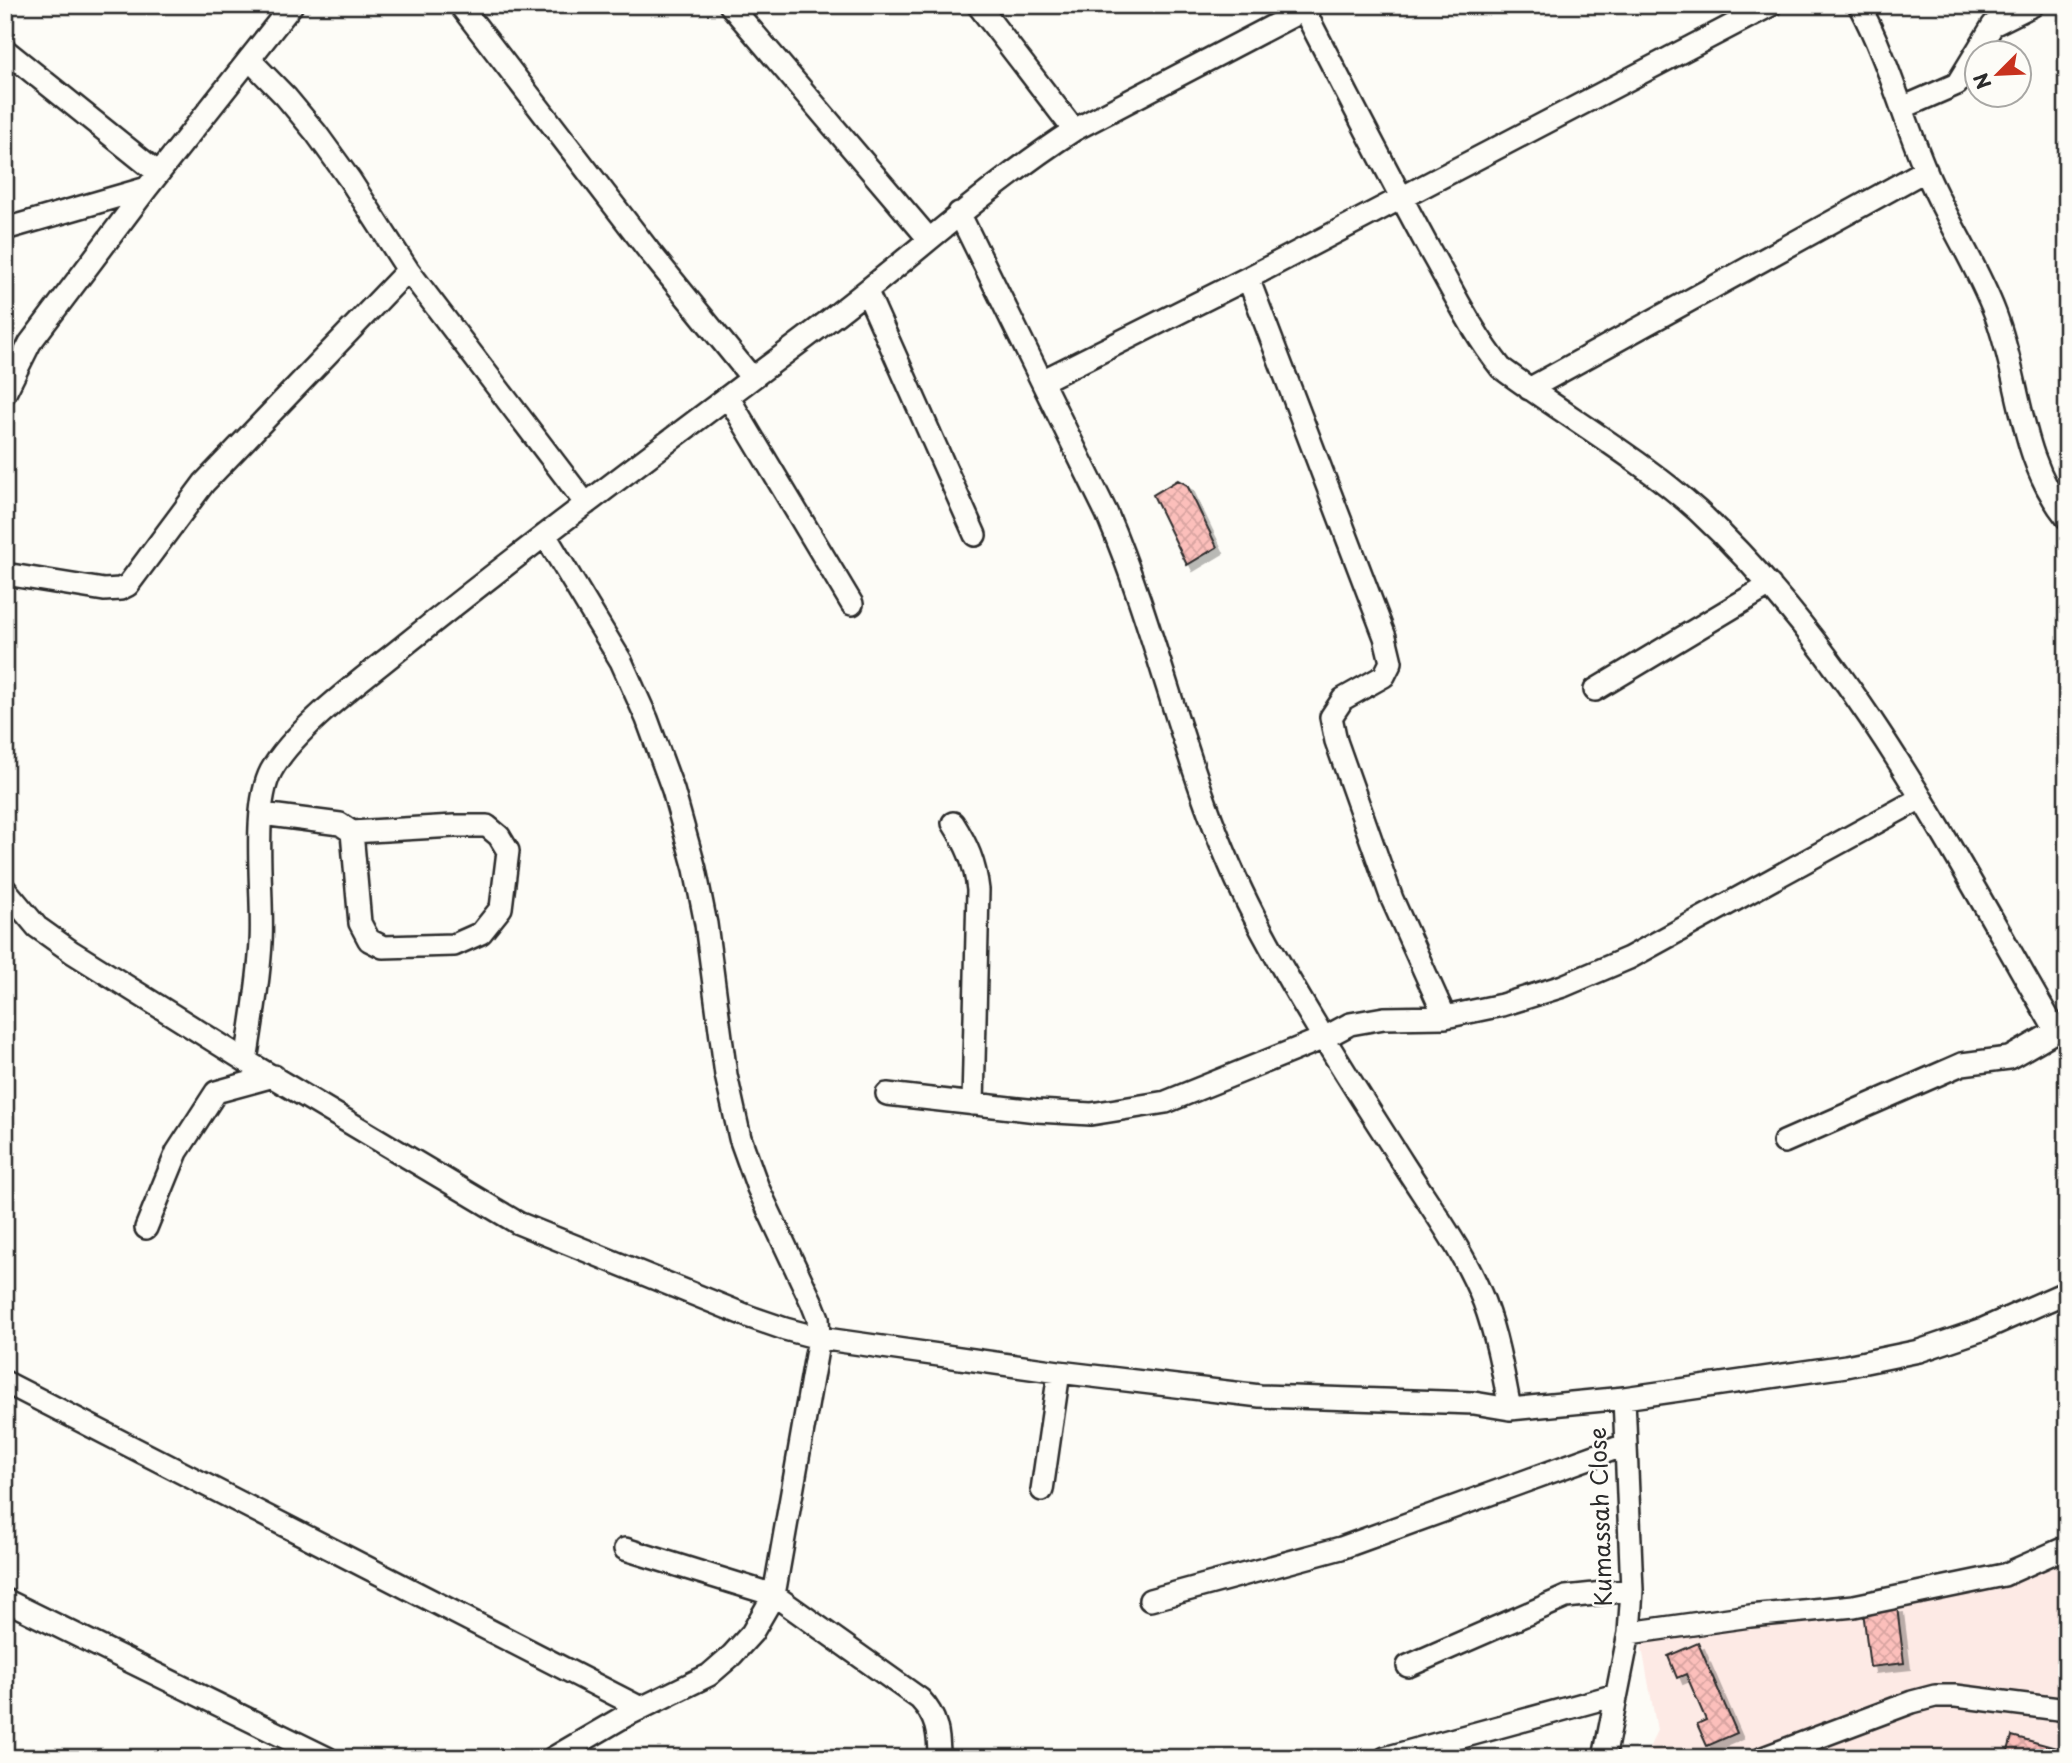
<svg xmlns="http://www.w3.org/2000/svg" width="2072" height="1763" font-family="'Playpen Sans',sans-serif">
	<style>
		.built { fill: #fdeae5 }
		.building { fill: url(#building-cross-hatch); stroke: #2b2b2b; stroke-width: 2; filter: url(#shadow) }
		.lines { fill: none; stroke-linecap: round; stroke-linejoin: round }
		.minor-casing { stroke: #2b2b2b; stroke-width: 26 }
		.minor { stroke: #fdfcf7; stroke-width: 21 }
		.labels { text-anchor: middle; stroke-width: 5; stroke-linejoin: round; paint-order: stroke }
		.street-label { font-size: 23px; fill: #2b2b2b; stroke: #fdfcf7 }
	</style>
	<defs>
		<pattern id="building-cross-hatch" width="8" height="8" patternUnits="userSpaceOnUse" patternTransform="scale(1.75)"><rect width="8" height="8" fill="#fcbfbb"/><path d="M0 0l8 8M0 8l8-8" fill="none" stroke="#d8a4a1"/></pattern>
		<filter id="shadow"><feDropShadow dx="6" dy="6" stdDeviation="0" flood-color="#0004"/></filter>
	</defs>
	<rect width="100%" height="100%" fill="#fdfcf7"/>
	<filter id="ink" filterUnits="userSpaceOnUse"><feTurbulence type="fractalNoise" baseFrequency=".0143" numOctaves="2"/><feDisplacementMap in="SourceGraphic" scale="14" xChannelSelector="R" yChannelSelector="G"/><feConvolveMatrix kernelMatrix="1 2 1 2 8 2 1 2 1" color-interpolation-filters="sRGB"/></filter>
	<g filter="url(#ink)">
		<!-- built -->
		<path class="built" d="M2067 1551V1758H1645L1657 1730 1641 1642 1991 1587Z"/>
		<!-- building -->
		<path class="building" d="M1178 480 1187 485 1217 547 1187 565 1153 495Z
			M1897 1607 1904 1663 1870 1667 1863 1611Z
			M1698 1643 1737 1733 1707 1746 1697 1724 1706 1720 1686 1674 1677 1678 1668 1656Z
			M2012 1736 2060 1749 2058 1758H2018L2007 1755Z
			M1900 1751 1920 1756V1758H1899Z"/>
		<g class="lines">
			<!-- minor casing -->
			<g class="minor-casing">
				<path id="minor" d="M460 5 649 251 752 378
					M730 5 929 239
					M978 5 1074 130
					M1859 5C1887 57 1902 114 1925 169 1945 218 1976 263 1995 313 2021 381 2019 459 2067 518
					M1304 10C1345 90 1386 170 1429 249 1452 289 1472 332 1501 368 1566 416 1638 457 1698 511 1853 655 1951 850 2056 1031L2067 1023
					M5 50 158 173
					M249 59 286 97 316 133 350 180 408 270 586 504
					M1902 108 1957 84 1993 25 2033 5
					M959 213 1107 514C1163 646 1188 789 1254 916 1299 1002 1352 1083 1404 1165 1432 1209 1465 1253 1484 1302 1497 1337 1503 1372 1510 1409
					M5 229 147 188
					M1248 278 1385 637 1391 662 1384 676 1343 699 1331 717 1336 741 1392 899 1445 1017
					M867 292 975 535
					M1042 381 1248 278 1771 5
					M1529 389 1926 170
					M5 393 30 343 147 188 292 5
					M728 397 852 604
					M545 535 621 661 647 719 673 790 695 869 706 924 726 1075 740 1138 758 1188 812 1303 818 1318 819 1338 774 1595 752 1633 732 1655 709 1675 625 1716 553 1758
					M5 574 104 590 120 589 128 585 204 483 408 270
					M1595 690 1770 585
					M262 814 340 824 352 832 454 826H487L499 836 508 851 501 908 481 933 454 945 383 947 369 940 360 923 352 832
					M953 823C967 845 975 863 978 890L973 1104
					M5 889 37 927 72 952 246 1061 518 1223 750 1317 785 1329 819 1338 1059 1372 1260 1396 1474 1403 1510 1409 1624 1398 1846 1366 1919 1351 1981 1330 2067 1292
					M246 1061C252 1022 259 982 261 942 264 897 251 809 271 771 295 727 367 676 406 644 544 533 687 428 828 321 911 258 987 186 1074 130L1313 5
					M887 1094 1037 1111 1091 1114 1166 1102 1324 1038 1350 1024 1384 1018 1445 1017 1502 1005 1563 986 1629 958 1921 798
					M1784 1142 1962 1064 2009 1058 2056 1031
					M146 1228 177 1152 216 1092 274 1076
					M5 1382 641 1708
					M1042 1490 1059 1372
					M625 1549 774 1595 920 1699C937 1717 939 1734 939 1758
					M5 1600 327 1758
					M1150 1600 1341 1548 1625 1445
					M1629 1633 1750 1616 1854 1606 2004 1575 2067 1547
					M1408 1666 1566 1597 1632 1590
					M1385 1758 1616 1695
					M1604 1758 1629 1633 1632 1590 1624 1398
					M1763 1758 1912 1702 1935 1696H1956L2067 1710"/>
			</g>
			<!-- minor -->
			<use href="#minor" class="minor"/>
		</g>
	</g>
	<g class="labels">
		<!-- street labels -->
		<g class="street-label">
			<text transform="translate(1601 1517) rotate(-92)" y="8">Kumassah Close</text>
		</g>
	</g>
	<!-- margin -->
	<rect width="2072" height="1763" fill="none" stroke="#fdfcf7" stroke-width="28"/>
	<rect x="14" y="14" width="2044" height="1735" fill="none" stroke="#2b2b2b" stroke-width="2.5" filter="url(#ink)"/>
	<!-- north arrow -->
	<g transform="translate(1998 74) rotate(246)"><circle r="33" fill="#fdfcf7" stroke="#a9a8a5" stroke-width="2"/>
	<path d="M0-5L12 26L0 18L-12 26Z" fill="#c8321e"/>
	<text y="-10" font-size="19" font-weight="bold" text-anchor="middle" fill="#2b2b2b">N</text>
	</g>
</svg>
